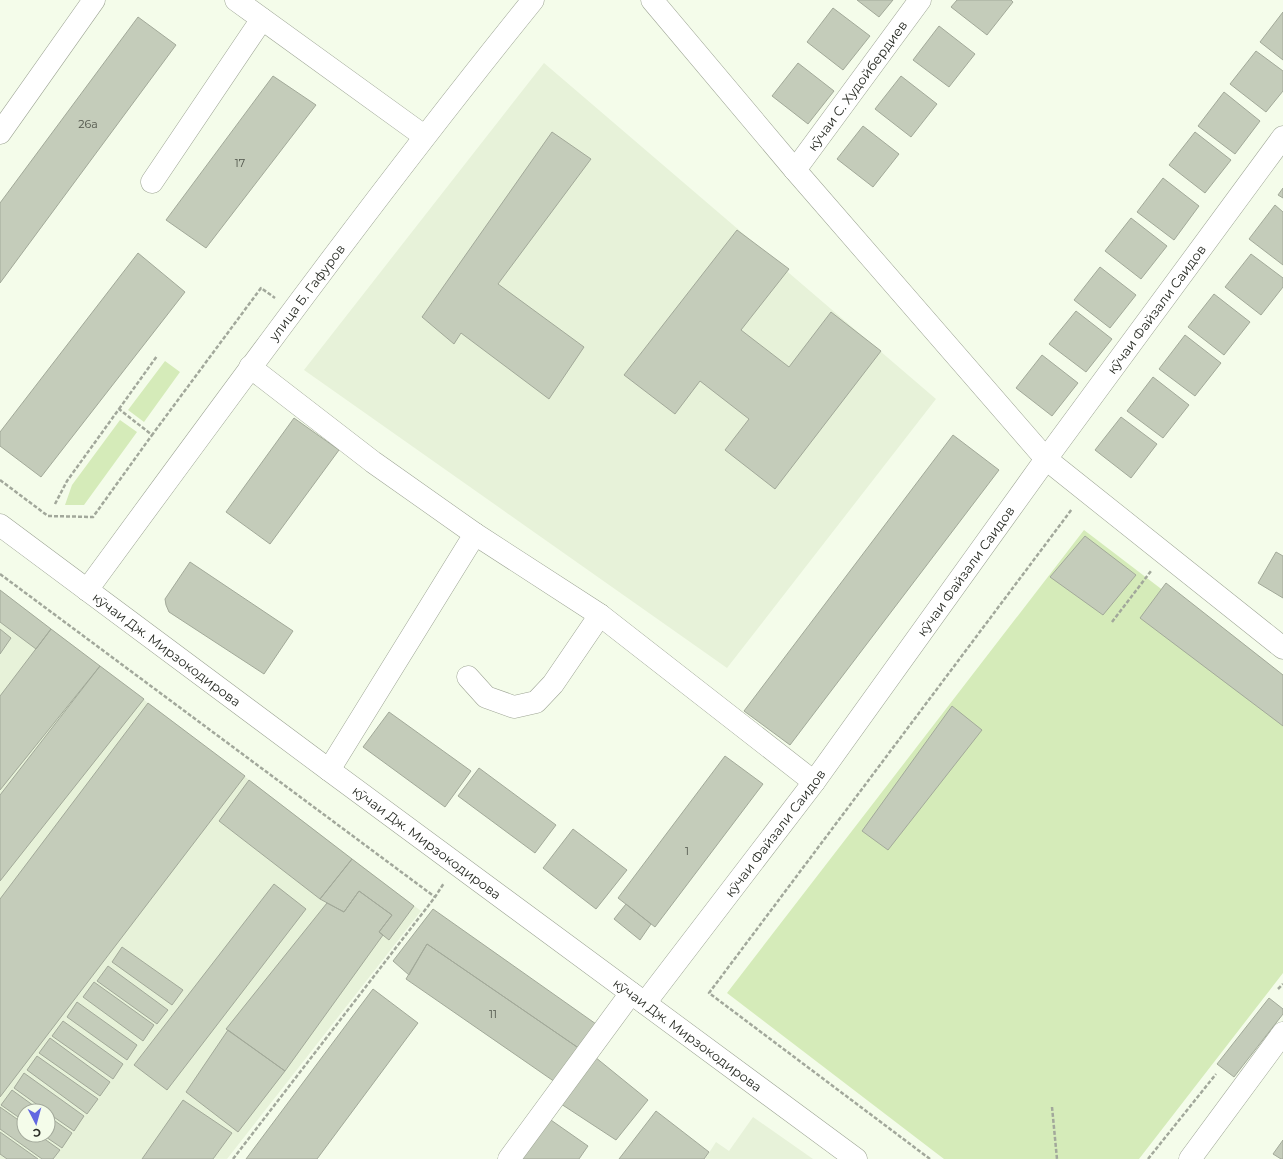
<svg xmlns="http://www.w3.org/2000/svg" width="1283" height="1159" font-family="Montserrat,sans-serif">
	<style>
		.built { fill: #e7f2d9; fill-rule: evenodd }
		.green { fill: #d5ebb9 }
		.building { fill: #c4ccba; stroke: #a2a999 }
		.lines { fill: none; stroke-linecap: round; stroke-linejoin: round }
		.minor-casing { stroke: #9da494; stroke-width: 23 }
		.path { stroke: #a2a89b; stroke-width: 2.5; stroke-dasharray: 4 2; stroke-linecap: butt }
		.minor { stroke: #fff; stroke-width: 22 }
		.labels { text-anchor: middle; stroke-width: 3.5; stroke-linejoin: round; paint-order: stroke }
		.number-label { font-size: 11px; fill: #50544a }
		.street-label { font-size: 13px; fill: #292c25; stroke: #f4fcea }
	</style>
	<rect width="100%" height="100%" fill="#f4fcea"/>
	<!-- built -->
	<path class="built" d="M544 63 936 399 727 668 304 370Z
		M0 590 421 911 227 1159H0ZM24 1111H48V1135H24Z
		M753 1117 813 1159H705L716 1142 729 1151Z"/>
	<!-- green -->
	<path class="green" d="M165 361 180 372 144 422 128 410Z
		M120 420 137 432 84 505H65L72 485Z
		M1084 530 1283 682V973L1139 1159H944L727 993Z"/>
	<!-- building -->
	<path class="building" d="M857 0H893L879 17Z
		M957 0H1011L1013 2 987 35 951 7Z
		M833 8 870 36 843 70 807 42Z
		M1283 12V60L1260 42Z
		M138 17 176 45 0 283V203Z
		M939 26 975 54 949 87 913 60Z
		M1256 51 1283 71V91L1266 112 1230 84Z
		M798 63 834 91 808 124 772 96Z
		M273 76 316 105 206 248 166 220Z
		M901 76 937 104 911 137 875 109Z
		M1224 92 1260 121 1235 154 1198 126Z
		M863 126 899 154 873 187 837 159Z
		M552 132 591 159 498 284 584 347 549 399 461 333 454 344 422 317Z
		M1195 132 1231 160 1205 193 1169 165Z
		M1163 178 1199 206 1174 240 1137 212Z
		M1283 188V198L1278 195Z
		M1275 205 1283 212V265L1249 239Z
		M1131 218 1167 246 1141 279 1105 251Z
		M737 230 789 269 741 330 789 367 831 312 881 351 775 489 725 450 749 419 700 381 675 414 624 375Z
		M138 253 185 292 41 477 0 446V432Z
		M1251 254 1283 278V287L1261 315 1225 287Z
		M1100 267 1136 295 1110 328 1074 300Z
		M1214 294 1250 322 1224 355 1188 327Z
		M1076 311 1112 339 1086 372 1049 344Z
		M1185 335 1221 363 1195 396 1159 369Z
		M1042 355 1078 383 1052 416 1016 388Z
		M1153 377 1189 405 1163 438 1127 411Z
		M1121 417 1157 444 1131 478 1095 450Z
		M294 418 339 450 270 544 226 512Z
		M953 435 999 470 790 745 744 711Z
		M1085 536 1136 575 1103 615 1050 577Z
		M1276 552 1283 556V598L1258 583Z
		M190 562 293 631 264 674 169 612 166 605 165 599Z
		M1166 583 1283 675V726L1140 618Z
		M0 590 51 629 36 649 0 622Z
		M0 629 11 638 0 654Z
		M51 629 100 666 0 790V696Z
		M100 666 144 699 0 881V795Z
		M148 703 245 776 0 1097V899Z
		M952 706 982 730 888 850 862 831Z
		M389 712 471 771 445 807 363 747Z
		M725 756 763 784 655 927 618 898Z
		M479 768 556 825 535 853 458 796Z
		M249 780 352 859 320 899 219 821Z
		M573 829 627 870 596 909 543 868Z
		M352 859 414 906 389 940 379 932 392 915 359 891 344 912 320 899Z
		M274 884 306 909 167 1090 134 1065Z
		M359 891 392 915 379 932 383 935 285 1071 226 1029 327 903 344 912Z
		M626 904 651 924 640 940 614 919Z
		M433 909 596 1024 580 1049 427 944 409 975 393 961Z
		M427 944 580 1049 555 1082 406 979Z
		M122 947 183 990 172 1005 112 962Z
		M108 966 168 1010 157 1024 97 981Z
		M94 982 154 1025 143 1041 83 997Z
		M373 989 418 1023 317 1159H246Z
		M1269 998 1283 1009V1014L1234 1077 1217 1064Z
		M77 1002 137 1045 127 1060 67 1017Z
		M63 1021 123 1064 113 1079 52 1036Z
		M228 1030 285 1071 238 1132 186 1092Z
		M50 1038 110 1082 100 1096 39 1053Z
		M37 1056 98 1099 87 1114 27 1070Z
		M595 1057 648 1100 616 1140 558 1102Z
		M24 1073 84 1116 74 1131 48 1113V1111H46L14 1088Z
		M12 1090 41 1111H24V1121L1 1105Z
		M183 1100 232 1133 213 1159H142Z
		M0 1107 24 1124V1135H39L60 1150 53 1159H42L0 1129Z
		M656 1111 709 1152 704 1159H619Z
		M48 1116 72 1133 62 1148 43 1135H48Z
		M548 1118 588 1146 579 1159H519Z
		M0 1132 38 1159H7L0 1154Z
		M1283 1140V1159H1281L1273 1154Z"/>
	<g class="lines">
		<!-- minor casing -->
		<g class="minor-casing">
			<g id="minor">
				<path d="M236 0 424 136"/>
				<path d="M652 0 795 170 1046 459 1283 648"/>
				<path d="M0 133 94 0"/>
				<path id="s1" d="M795 170 920 0"/>
				<path d="M152 182 262 19"/>
				<path d="M250 367 373 462 475 534 329 770"/>
				<path id="s2" d="M0 525 329 770 856 1159"/>
				<path d="M475 534 600 615 814 782"/>
				<path id="s3" d="M87 590C233 391 378 192 533 0"/>
				<path d="M468 677 486 697 514 707 536 702 553 684 600 615"/>
				<path id="s4" d="M645 1003 814 782 1046 459 1283 137"/>
				<path d="M509 1159 631 993"/>
				<path d="M1190 1159 1283 1033"/>
			</g>
		</g>
		<!-- path -->
		<path class="path" d="M119 409 157 356
			M0 480 48 516 93 517 152 435
			M55 504 67 481 119 409 152 435 261 288 275 298
			M0 574 435 897
			M1112 622 1151 571
			M1278 989 1283 984
			M1052 1107 1057 1159
			M233 1159 435 897 444 883
			M930 1159 709 993 1072 509
			M1148 1159 1216 1074"/>
		<!-- minor -->
		<use href="#minor" class="minor"/>
	</g>
	<g class="labels">
		<!-- number labels -->
		<g class="number-label">
			<text x="88" y="128">26а</text>
			<text x="240" y="167">17</text>
			<text x="687" y="855">1</text>
			<text x="493" y="1018">11</text>
		</g>
		<!-- street labels -->
		<g class="street-label">
			<text dy="5" stroke="none"><textPath href="#s1" startOffset="105">кӯчаи С. Худойбердиев</textPath></text>
			<text dy="5" stroke="none"><textPath href="#s3" startOffset="370">улица Б. Гафуров</textPath></text>
			<text dy="5" stroke="none"><textPath href="#s4" startOffset="862">кӯчаи Файзали Саидов</textPath></text>
			<text dy="5" stroke="none"><textPath href="#s4" startOffset="538">кӯчаи Файзали Саидов</textPath></text>
			<text dy="5" stroke="none"><textPath href="#s2" startOffset="208">кӯчаи Дж. Мирзокодирова</textPath></text>
			<text dy="5" stroke="none"><textPath href="#s4" startOffset="214">кӯчаи Файзали Саидов</textPath></text>
			<text dy="5" stroke="none"><textPath href="#s2" startOffset="532">кӯчаи Дж. Мирзокодирова</textPath></text>
			<text dy="5" stroke="none"><textPath href="#s2" startOffset="856">кӯчаи Дж. Мирзокодирова</textPath></text>
		</g>
	</g>
	<!-- north arrow -->
	<g transform="translate(36 1123) rotate(174)"><circle r="19" fill="#f4fcea" stroke="#a3a99b"/>
	<path d="M0-3L7 15L0 10L-7 15Z" fill="#6268e1"/>
	<text y="-6" font-size="11" font-weight="bold" text-anchor="middle" fill="#292c25">С</text>
	</g>
</svg>
